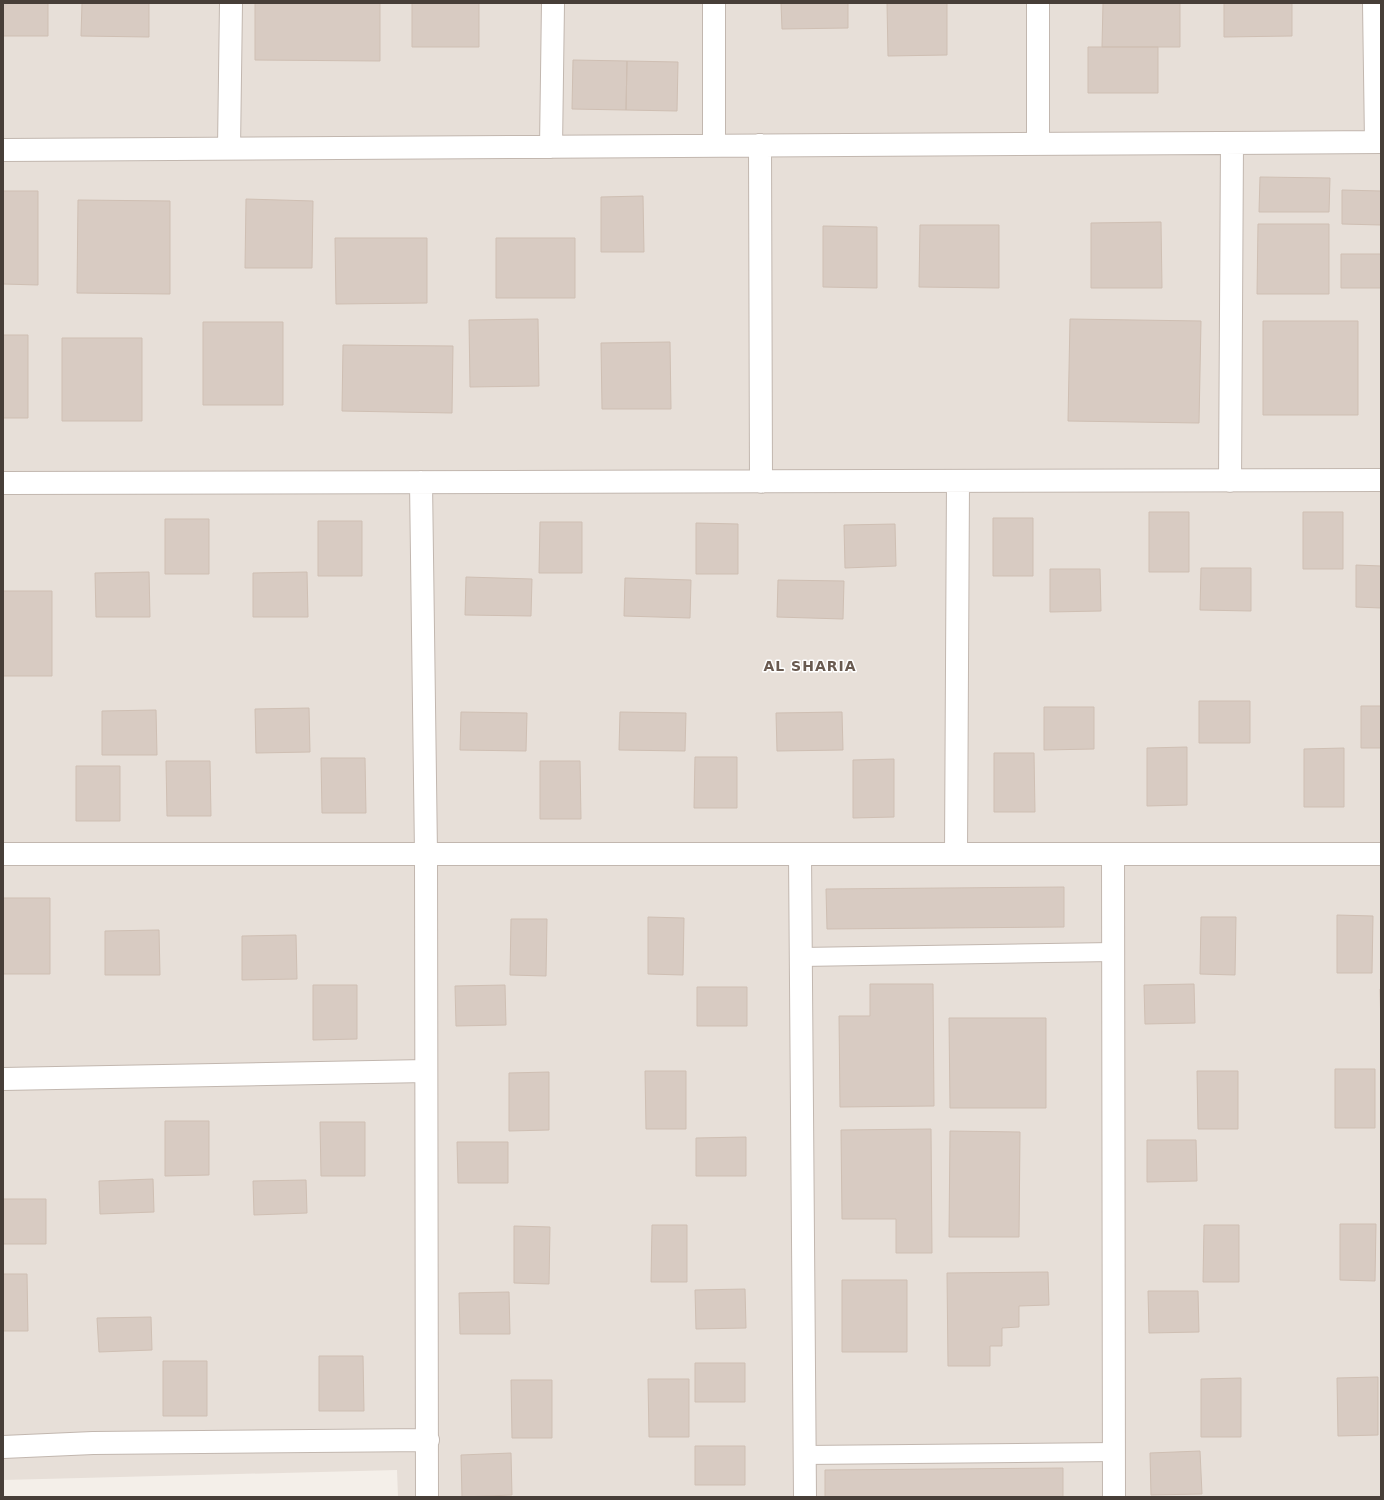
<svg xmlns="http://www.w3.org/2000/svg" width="1384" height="1500" font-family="'DejaVu Sans',sans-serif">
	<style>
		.residential { fill: #e7dfd8 }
		.building { fill: #d8cbc2; stroke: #cfbfb3 }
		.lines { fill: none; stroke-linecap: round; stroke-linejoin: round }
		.lane-casing { stroke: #c2b7af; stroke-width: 20 }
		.street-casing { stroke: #c2b7af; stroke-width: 24 }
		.lane { stroke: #fff; stroke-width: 18 }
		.street { stroke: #fff; stroke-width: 22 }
		.labels { text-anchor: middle; stroke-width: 3; stroke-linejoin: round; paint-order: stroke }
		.district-label { font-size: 14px; font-weight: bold; letter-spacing: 1px; fill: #695a50; stroke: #fff }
	</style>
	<rect width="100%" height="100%" fill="#f4efe9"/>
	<!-- residential -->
	<path class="residential" d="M3 3H1381V1497H398L397 1470 3 1480Z"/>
	<!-- building -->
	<path class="building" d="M3 3H48V36H3Z
		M82 3H149V37L81 36Z
		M255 3H380V61L255 60Z
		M412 3H479V47H412Z
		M781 3H848V28L782 29Z
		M887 3H947V55L888 56Z
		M1103 3H1180V47H1102Z
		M1224 3H1292V36L1224 37Z
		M1088 47H1158V93H1088Z
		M573 60 627 61 626 110 572 109Z
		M627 61 678 62 677 111 626 110Z
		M1260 177 1330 178 1329 212H1259Z
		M1342 190 1381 191V225L1342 224Z
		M3 191H38V285L3 284Z
		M643 196 644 252H601V197Z
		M246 199 313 201 312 268H245Z
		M78 200 170 201V294L77 293Z
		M1161 222 1162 288H1091V223Z
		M1258 224H1329V294H1257Z
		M920 225H999V288L919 287Z
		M823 226 877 227V288L823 287Z
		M335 238H427V303L336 304Z
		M496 238H575V298H496Z
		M1341 254H1381V288H1341Z
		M538 319 539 386 470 387 469 320Z
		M1070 319 1201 321 1199 423 1068 421Z
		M1263 321H1358V415H1263Z
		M203 322H283V405H203Z
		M3 335H28V418H3Z
		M62 338H142V421H62Z
		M670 342 671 409H602L601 343Z
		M343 345 453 346 452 413 342 411Z
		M1149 512H1189V572H1149Z
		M1303 512H1343V569H1303Z
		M993 518H1033V576H993Z
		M165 519H209V574H165Z
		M318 521H362V576H318Z
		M540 522H582V573H539Z
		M696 523 738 524V574H696Z
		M895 524 896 566 845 568 844 525Z
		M1356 565 1381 566V608L1356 607Z
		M1201 568H1251V611L1200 610Z
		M1050 569H1100L1101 611 1050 612Z
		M149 572 150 617H96L95 573Z
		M307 572 308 617H253V573Z
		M466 577 532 579 531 616 465 615Z
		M625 578 691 580 690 618 624 616Z
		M778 580 844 581 843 619 777 617Z
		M3 591H52V676H3Z
		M1199 701H1250V743H1199Z
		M1361 706H1381V748H1361Z
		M1044 707H1094V749L1044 750Z
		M309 708 310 752 256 753 255 709Z
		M156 710 157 755H102V711Z
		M461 712 527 713 526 751 460 750Z
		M620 712 686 713 685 751 619 750Z
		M842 712 843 750 777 751 776 713Z
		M1187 747V805L1147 806V748Z
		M1344 748V807H1304V749Z
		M994 753H1034L1035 812H994Z
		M695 757H737V808H694Z
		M321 758H365L366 813H322Z
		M894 759V817L853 818V760Z
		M166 761H210L211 816H167Z
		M540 761H580L581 819H540Z
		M76 766H120V821H76Z
		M1064 887V927L827 929 826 889Z
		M3 898H50V974H3Z
		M1337 915 1373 916 1372 973H1337Z
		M648 917 684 918 683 975 648 974Z
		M1201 917H1236L1235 975 1200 974Z
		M511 919H547L546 976 510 975Z
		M159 930 160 975H105V931Z
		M296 935 297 979 242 980V936Z
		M870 984H933L934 1106 840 1107 839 1016H870Z
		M1194 984 1195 1023 1145 1024 1144 985Z
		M313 985H357V1039L313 1040Z
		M505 985 506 1025 456 1026 455 986Z
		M697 987H747V1026H697Z
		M1380 989H1381V1028Z
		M949 1018H1046V1108H950Z
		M1335 1069H1375V1128H1335Z
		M645 1071H686V1129H646Z
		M1197 1071H1238V1129H1198Z
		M549 1072V1130L509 1131V1073Z
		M165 1121H209V1175L165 1176Z
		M320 1122H365V1176H321Z
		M931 1129 932 1253H896V1219H842L841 1130Z
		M950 1131 1020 1132 1019 1237H949Z
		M746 1137V1176H696V1138Z
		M1147 1140H1196L1197 1181 1147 1182Z
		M457 1142H508V1183H458Z
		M153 1179 154 1212 100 1214 99 1181Z
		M306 1180 307 1213 254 1215 253 1181Z
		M3 1199H46V1244H3Z
		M1340 1224H1376L1375 1281 1340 1280Z
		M652 1225H687V1282H651Z
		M1204 1225H1239V1282H1203Z
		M514 1226 550 1227 549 1284 514 1283Z
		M1048 1272 1049 1305 1019 1306V1327L1002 1328V1346H990V1366H948L947 1273Z
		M3 1274H27L28 1331H3Z
		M842 1280H907V1352H842Z
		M745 1289 746 1328 696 1329 695 1290Z
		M1148 1291H1198L1199 1332 1149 1333Z
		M509 1292 510 1334H460L459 1293Z
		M151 1317 152 1350 99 1352 97 1318Z
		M319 1356H363L364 1411H319Z
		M163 1361H207V1416H163Z
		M695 1363H745V1402H695Z
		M1378 1377V1435L1338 1436 1337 1378Z
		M1241 1378V1437H1201V1379Z
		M648 1379H689V1437H649Z
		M511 1380H552V1438H512Z
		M695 1446H745V1485H695Z
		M1200 1451 1202 1494 1151 1495 1150 1453Z
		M511 1453 512 1495 462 1497 461 1455Z
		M1063 1468V1497H825V1470Z"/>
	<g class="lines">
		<!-- lane casing -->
		<g class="lane-casing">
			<path id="lane" d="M801 957 1113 952
				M804 1455 1114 1452"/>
		</g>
		<!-- street casing -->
		<g class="street-casing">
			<path id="street" d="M1038 3V144
				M1374 3 1376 142
				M760 145 761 482
				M714 146V3
				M551 147 553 3
				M229 148 231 3
				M3 150 1381 142
				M1230 481 1232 143
				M421 482 426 854 427 1497
				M3 483 1381 480
				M3 854H1381
				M800 854 805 1497
				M956 854 958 481
				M1113 854 1114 1497
				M3 1079 426 1071
				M3 1447 93 1443 428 1440"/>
		</g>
		<!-- lane -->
		<use href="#lane" class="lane"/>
		<!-- street -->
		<use href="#street" class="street"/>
	</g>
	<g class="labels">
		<!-- district labels -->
		<g class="district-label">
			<text x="810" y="671">AL SHARIA</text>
		</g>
	</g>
	<!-- border -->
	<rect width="1384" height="1500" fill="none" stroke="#473e38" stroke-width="8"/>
</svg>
